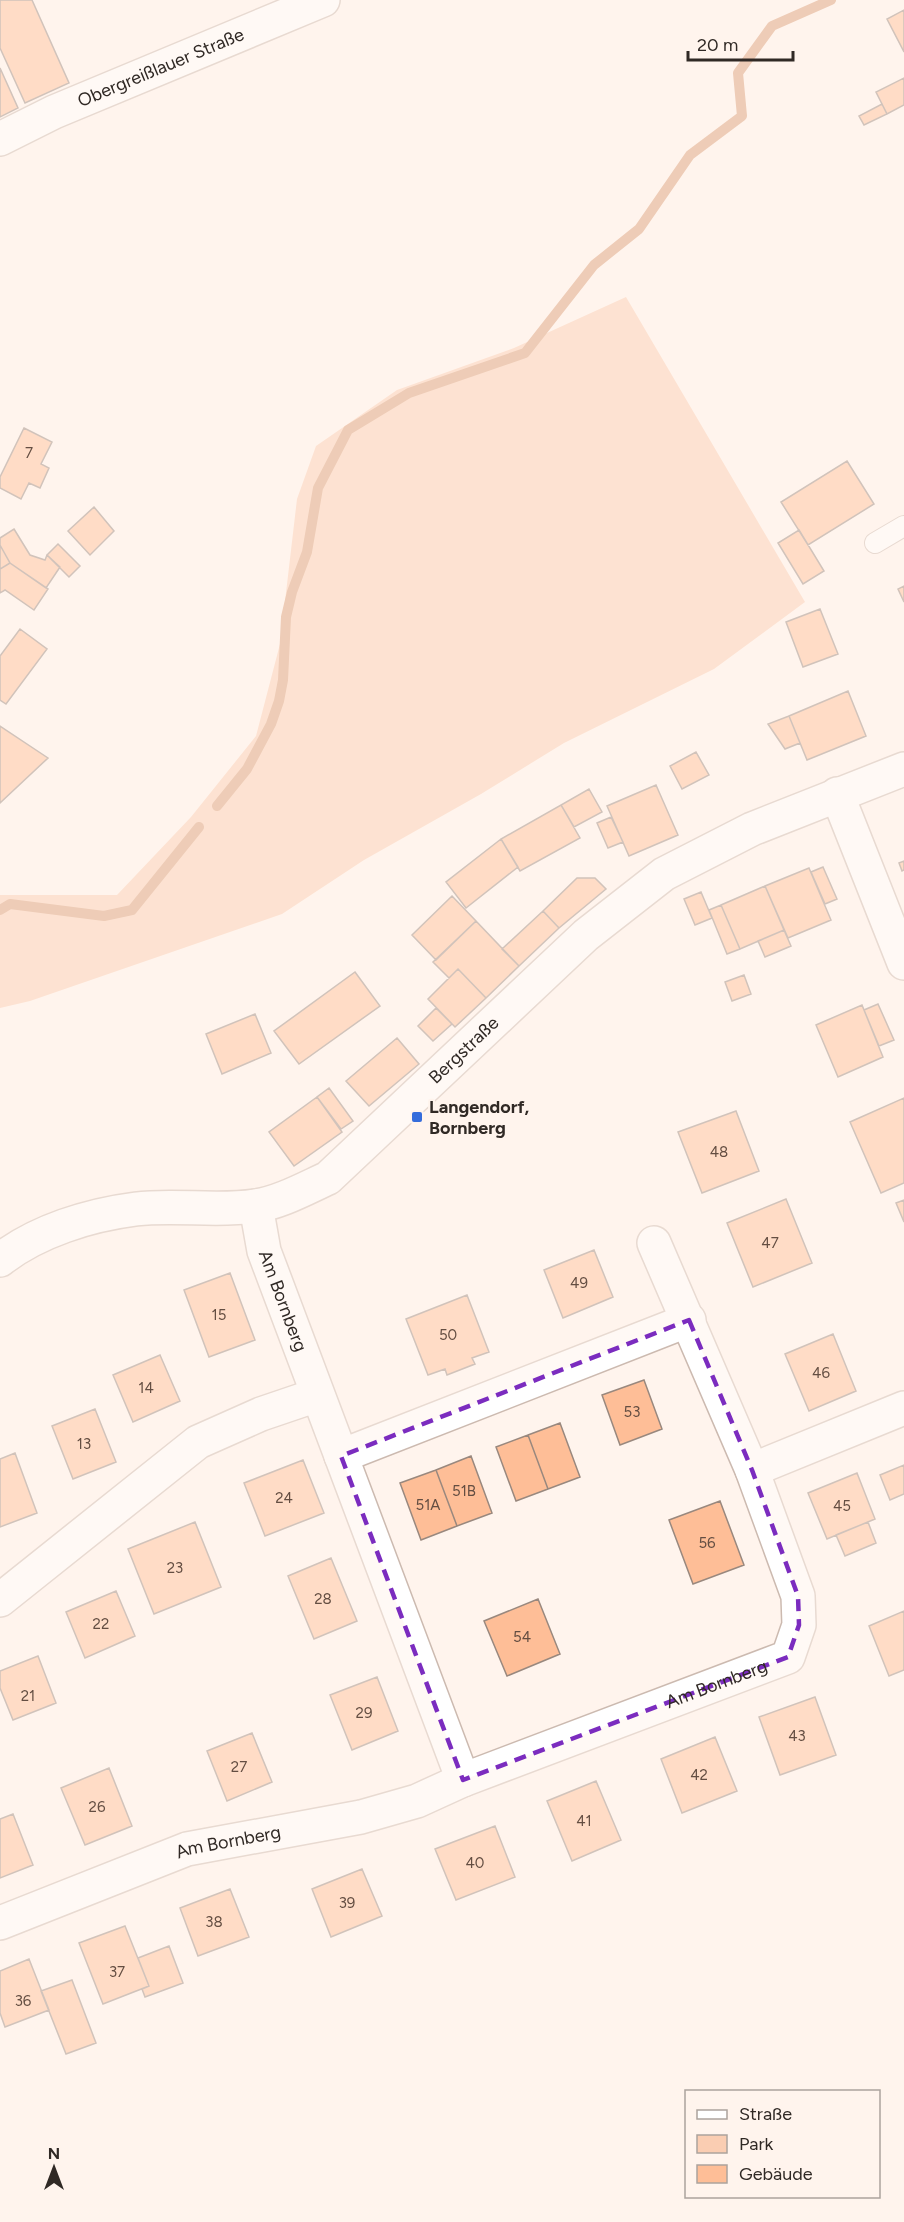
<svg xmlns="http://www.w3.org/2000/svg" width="904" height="2222" font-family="Figtree,sans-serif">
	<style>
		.green { fill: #facdb2 }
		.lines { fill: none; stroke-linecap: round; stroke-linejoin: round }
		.stream { stroke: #d99b75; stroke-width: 10 }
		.building { fill: #febe97; stroke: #99887e; stroke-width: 1.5 }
		.lane-casing { stroke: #ccbab0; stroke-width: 22 }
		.street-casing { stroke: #ccbab0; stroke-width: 36 }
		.lane { stroke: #fff; stroke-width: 20 }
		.street { stroke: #fff; stroke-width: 33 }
		.marked { fill: none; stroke: #7b2cbf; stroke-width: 4.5; stroke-dasharray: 12 8; stroke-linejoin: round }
		.poi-dot { fill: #356cdb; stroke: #fff4ed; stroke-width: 2 }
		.labels { text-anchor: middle; stroke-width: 4.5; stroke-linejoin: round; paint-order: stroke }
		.number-label { font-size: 15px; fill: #644e42 }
		.street-label { font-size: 18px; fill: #302925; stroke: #fff4ed }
		.poi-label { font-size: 18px; font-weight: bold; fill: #302925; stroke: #fff4ed; text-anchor: start }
	</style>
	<rect width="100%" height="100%" fill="#fff4ed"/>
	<!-- green -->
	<path class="green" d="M626 297 805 602 714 669 564 743 481 794 364 860 282 914 30 1001 0 1008V895H117L191 817 256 736 280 644 297 499 316 446 397 390 514 348Z"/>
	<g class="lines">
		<!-- stream -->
		<path class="stream" d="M217 806 247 769 271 724 279 701 283 680 286 617 292 592 307 552 318 488 348 430 409 393 525 353 594 265 639 229 690 155 742 116 738 73 772 26 831 0
			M0 910 10 904 104 916 132 910 199 827"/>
	</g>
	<!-- building -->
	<path class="building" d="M0 0H32L69 83 25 103 0 48Z
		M904 10V52L887 19Z
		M0 68 18 108 0 117Z
		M904 78V105L887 114 876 92Z
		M882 104 887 114 864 125 859 116Z
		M24 428 52 442 41 464 49 468 40 488 29 483 21 499 0 488V477Z
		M847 461 874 504 808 545 781 502Z
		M94 507 114 531 90 555 68 531Z
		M14 529 30 555 45 560 47 555 60 567 46 588 10 563 0 545V538Z
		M799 530 824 571 803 584 778 543Z
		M58 544 80 566 69 577 47 555Z
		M0 545 10 563 0 569Z
		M10 563 48 589 34 610 5 590 0 593V569Z
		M904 586V602L898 589Z
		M820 609 838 654 803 667 786 622Z
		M20 629 47 649 6 704 0 700V656Z
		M848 691 866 736 807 760 789 716Z
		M789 716 800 743 785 749 768 724Z
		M0 726 48 758 0 803Z
		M696 752 709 775 682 789 670 766Z
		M656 785 678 835 629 856 607 806Z
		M589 789 602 812 574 827 561 805Z
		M561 805 580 838 520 871 501 839Z
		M611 817 623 842 608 848 597 823Z
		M501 839 518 867 466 908 446 882Z
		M904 861V870L902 871 899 863Z
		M823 867 837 899 825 904 811 872Z
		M809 868 831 920 788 938 765 886Z
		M577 878H595L606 889 559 928 543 911Z
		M765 886 784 930 740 949 721 905Z
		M701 892 712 918 695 925 684 899Z
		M452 896 476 921 436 960 412 935Z
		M721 905 740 949 727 954 709 910Z
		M543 911 559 928 519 966 502 949Z
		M476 921 519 966 486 998 458 969 449 978 433 962Z
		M784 930 791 946 765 957 758 941Z
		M458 969 486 998 455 1027 428 999Z
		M355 972 380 1006 299 1064 274 1031Z
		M744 975 751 994 732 1001 725 982Z
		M878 1004 894 1040 879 1046 864 1010Z
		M862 1005 883 1057 838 1077 816 1025Z
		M436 1008 452 1024 433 1041 418 1026Z
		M255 1014 271 1053 222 1074 206 1034Z
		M397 1038 419 1064 369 1106 346 1081Z
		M329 1088 353 1121 341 1129 317 1097Z
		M317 1097 342 1132 294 1166 269 1132Z
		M904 1098V1183L881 1193 850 1122Z
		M736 1111 759 1171 702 1193 678 1132Z
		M786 1199 812 1263 753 1287 727 1223Z
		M904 1200V1222L896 1203Z
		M594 1250 613 1297 563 1318 544 1270Z
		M230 1273 255 1340 209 1357 184 1290Z
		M467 1295 489 1352 472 1358 475 1364 447 1375 445 1369 428 1375 406 1319Z
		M833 1334 856 1391 809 1411 785 1354Z
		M160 1355 180 1401 133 1422 113 1375Z
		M644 1380 662 1429 620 1445 602 1395Z
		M95 1409 116 1462 73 1479 52 1426Z
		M560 1423 580 1477 548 1489 528 1435Z
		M528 1435 548 1489 516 1501 496 1447Z
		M15 1453 37 1513 0 1527V1459Z
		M471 1456 492 1513 457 1526 436 1470Z
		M303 1460 324 1513 265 1536 244 1483Z
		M904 1465V1494L890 1500 880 1475Z
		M436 1470 457 1526 421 1540 400 1483Z
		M857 1473 875 1519 827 1539 808 1493Z
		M720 1501 744 1565 693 1584 669 1520Z
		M195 1522 221 1587 154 1614 128 1549Z
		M868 1522 876 1543 845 1556 836 1535Z
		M331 1558 357 1621 314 1639 288 1576Z
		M116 1591 135 1636 85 1658 66 1612Z
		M538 1599 560 1654 507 1676 484 1621Z
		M904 1611V1670L889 1676 869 1626Z
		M38 1656 56 1703 13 1720 0 1688V1671Z
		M377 1677 398 1731 352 1750 330 1695Z
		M815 1697 836 1755 780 1775 759 1717Z
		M252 1733 272 1782 227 1801 207 1751Z
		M715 1737 737 1791 682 1813 661 1759Z
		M109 1768 132 1826 85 1845 61 1788Z
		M596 1781 621 1840 572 1861 547 1801Z
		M13 1814 33 1865 0 1878V1819Z
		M495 1826 515 1877 456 1900 435 1849Z
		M362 1869 382 1916 331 1937 312 1889Z
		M230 1889 249 1937 198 1956 180 1908Z
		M125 1926 149 1986 103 2004 79 1943Z
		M169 1946 183 1983 145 1997 142 1989 149 1986 138 1958Z
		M29 1959 49 2010 5 2027 0 2013V1971Z
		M72 1980 96 2043 66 2054 41 1991Z"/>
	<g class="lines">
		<!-- lane casing -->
		<g class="lane-casing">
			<path id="lane" d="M875 543 904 526"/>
		</g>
		<!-- street casing -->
		<g class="street-casing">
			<g id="street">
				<path id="s1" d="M0 139 54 112 323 0"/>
				<path d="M837 794 904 963"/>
				<path id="s2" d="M256 1206 264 1251 463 1780 788 1657 799 1625 798 1596 752 1470 654 1243"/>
				<path id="s3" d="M0 1260C37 1231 89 1215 136 1209 175 1204 216 1212 255 1206 279 1203 306 1188 328 1178L586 935 664 874 752 829 904 769"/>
				<path d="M341 1456 689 1320"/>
				<path d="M752 1470 904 1408"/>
				<path d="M0 1600 198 1442 261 1414 317 1395"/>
				<path id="s4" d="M0 1923 187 1849 361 1817 417 1801 463 1780"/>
			</g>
		</g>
		<!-- lane -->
		<use href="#lane" class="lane"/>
		<!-- street -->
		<use href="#street" class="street"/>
	</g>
	<!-- marked area -->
	<path d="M0 0H904V2222H0ZM689 1320 752 1470 798 1596 799 1625 788 1657 463 1780 341 1456Z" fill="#fff4ed" fill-opacity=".55" fill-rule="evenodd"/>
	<path class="marked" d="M689 1320 752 1470 798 1596 799 1625 788 1657 463 1780 341 1456Z"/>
	<!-- markers -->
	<rect class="poi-dot" x="411" y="1111" width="12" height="12" rx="3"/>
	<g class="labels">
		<!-- number labels -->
		<g class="number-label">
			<text x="29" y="458">7</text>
			<text x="719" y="1157">48</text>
			<text x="770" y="1248">47</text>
			<text x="579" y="1288">49</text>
			<text x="219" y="1320">15</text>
			<text x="448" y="1340">50</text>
			<text x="821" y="1378">46</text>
			<text x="146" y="1393">14</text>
			<text x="632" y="1417">53</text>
			<text x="84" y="1449">13</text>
			<text x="464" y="1496">51B</text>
			<text x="284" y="1503">24</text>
			<text x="428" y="1510">51A</text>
			<text x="842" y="1511">45</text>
			<text x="707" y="1548">56</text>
			<text x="175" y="1573">23</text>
			<text x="323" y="1604">28</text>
			<text x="101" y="1629">22</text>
			<text x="522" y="1642">54</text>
			<text x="28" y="1701">21</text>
			<text x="364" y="1718">29</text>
			<text x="797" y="1741">43</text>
			<text x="239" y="1772">27</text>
			<text x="699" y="1780">42</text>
			<text x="97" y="1812">26</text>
			<text x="584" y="1826">41</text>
			<text x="475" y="1868">40</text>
			<text x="347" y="1908">39</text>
			<text x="214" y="1927">38</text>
			<text x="117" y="1977">37</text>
			<text x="23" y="2006">36</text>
		</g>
		<!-- street labels -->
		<g class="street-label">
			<text dy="6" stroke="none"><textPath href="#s1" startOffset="176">Obergreißlauer Straße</textPath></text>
			<text dy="6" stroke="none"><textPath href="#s3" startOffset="531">Bergstraße</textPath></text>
			<text dy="6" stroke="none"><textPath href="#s2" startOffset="99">Am Bornberg</textPath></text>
			<text dy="6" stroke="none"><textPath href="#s2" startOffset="882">Am Bornberg</textPath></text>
			<text dy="6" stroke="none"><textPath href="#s4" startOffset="243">Am Bornberg</textPath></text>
		</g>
		<!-- poi labels -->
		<g class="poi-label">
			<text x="429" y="1113">Langendorf,<tspan x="429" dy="21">Bornberg</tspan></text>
		</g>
	</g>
	<!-- legend -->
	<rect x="685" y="2090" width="195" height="108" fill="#fff4ed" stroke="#aca39d" stroke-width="1.5"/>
	<rect x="697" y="2110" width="30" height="9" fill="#ffffff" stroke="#aca39d" stroke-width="1.5"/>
	<text x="739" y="2120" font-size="18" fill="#302925">Straße</text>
	<rect x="697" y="2135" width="30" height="18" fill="#facdb2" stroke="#aca39d" stroke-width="1.5"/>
	<text x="739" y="2150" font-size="18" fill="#302925">Park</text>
	<rect x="697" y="2165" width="30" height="18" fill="#febe97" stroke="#aca39d" stroke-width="1.5"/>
	<text x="739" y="2180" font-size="18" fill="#302925">Gebäude</text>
	<!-- north arrow -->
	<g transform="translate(54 2168)" stroke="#fff4ed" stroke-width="4.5" paint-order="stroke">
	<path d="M0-4.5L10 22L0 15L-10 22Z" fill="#302925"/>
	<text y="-9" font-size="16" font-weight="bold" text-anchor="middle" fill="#302925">N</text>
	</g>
	<!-- scale -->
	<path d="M688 51v9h105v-9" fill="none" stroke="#302925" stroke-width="3"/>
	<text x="697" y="51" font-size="18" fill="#302925" stroke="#fff4ed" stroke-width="4.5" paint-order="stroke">20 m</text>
</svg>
